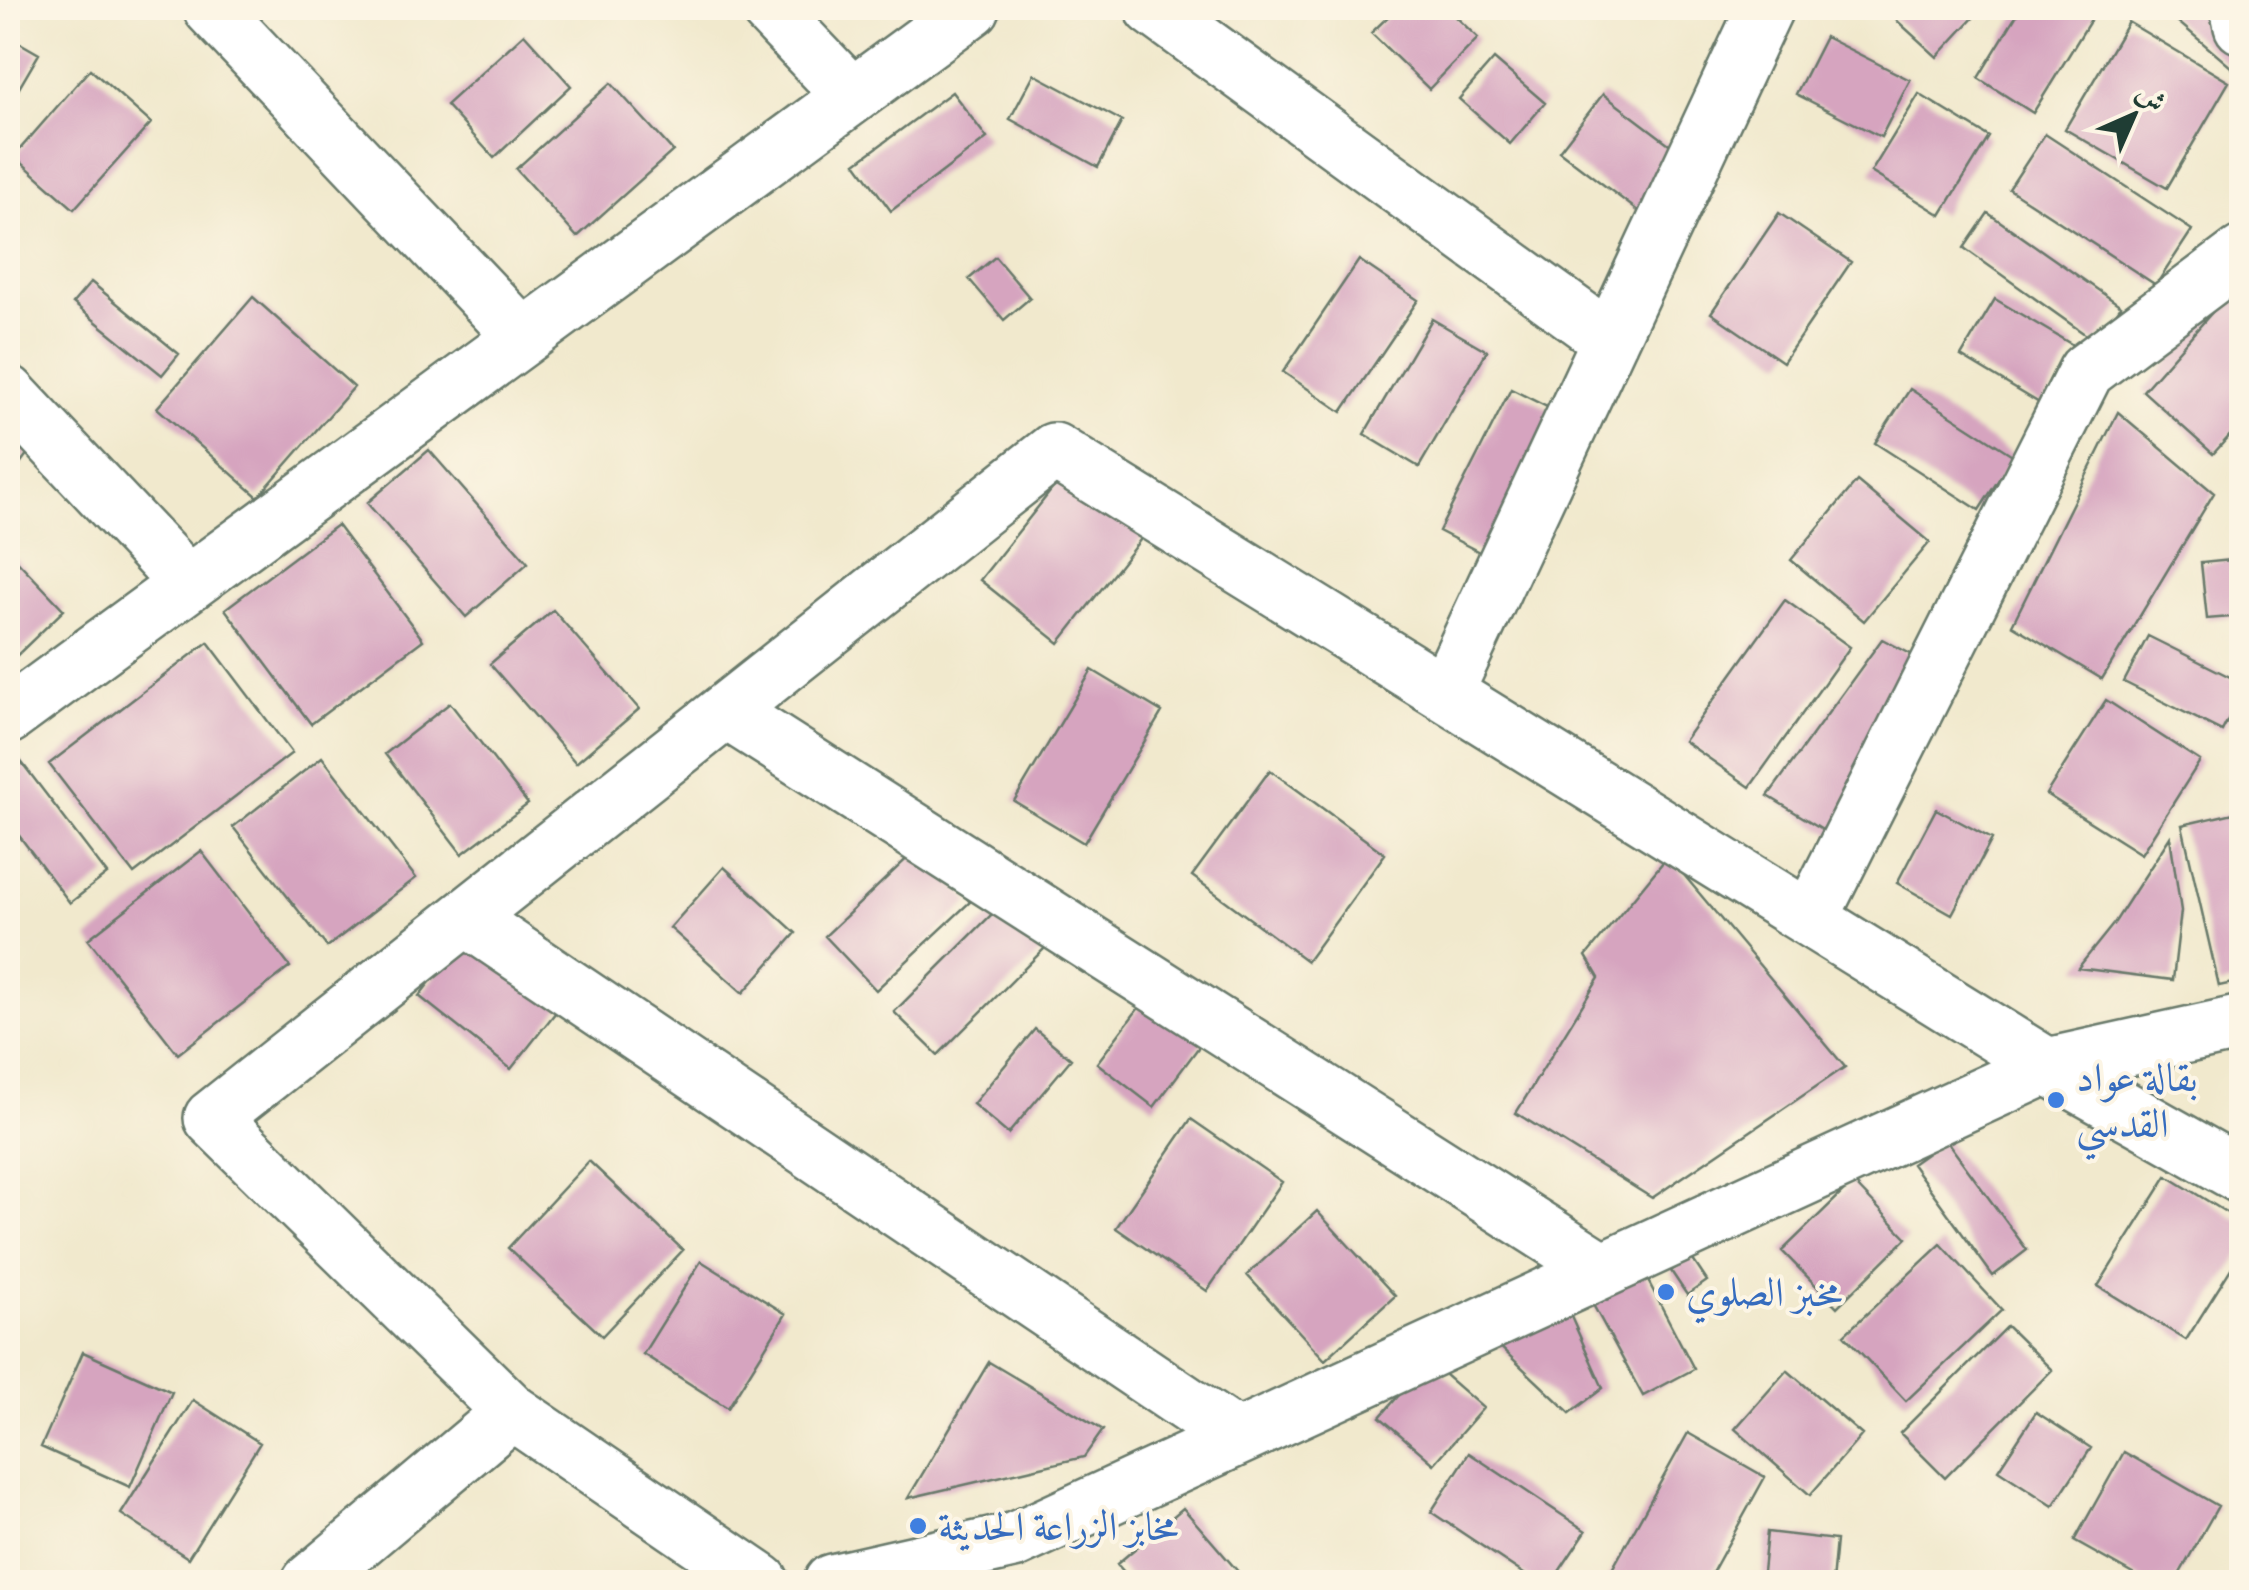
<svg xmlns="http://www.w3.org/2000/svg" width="2249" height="1590" font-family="'IM FELL Great Primer',Amiri,serif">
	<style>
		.building { fill: #d6a4bf }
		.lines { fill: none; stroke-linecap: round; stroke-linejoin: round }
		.minor-casing { stroke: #68796a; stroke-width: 60 }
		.minor { stroke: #fff; stroke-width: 55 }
		.shop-dot { fill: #3f7fe0; stroke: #fcf5e5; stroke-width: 4 }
		.labels { text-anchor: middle; stroke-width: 8; stroke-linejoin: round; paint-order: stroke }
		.shop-label { font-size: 40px; fill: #366cbe; stroke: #fcf5e5; text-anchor: start }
	</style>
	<rect width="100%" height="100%" fill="#fcf5e5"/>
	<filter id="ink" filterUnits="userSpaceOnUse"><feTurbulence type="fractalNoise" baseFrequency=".01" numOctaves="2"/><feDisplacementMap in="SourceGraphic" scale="20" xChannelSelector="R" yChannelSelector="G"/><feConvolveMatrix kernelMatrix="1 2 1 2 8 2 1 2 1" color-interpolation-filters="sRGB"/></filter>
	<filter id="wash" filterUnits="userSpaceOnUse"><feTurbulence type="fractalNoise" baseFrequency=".0048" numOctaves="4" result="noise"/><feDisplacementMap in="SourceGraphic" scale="40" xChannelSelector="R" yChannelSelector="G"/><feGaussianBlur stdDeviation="2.25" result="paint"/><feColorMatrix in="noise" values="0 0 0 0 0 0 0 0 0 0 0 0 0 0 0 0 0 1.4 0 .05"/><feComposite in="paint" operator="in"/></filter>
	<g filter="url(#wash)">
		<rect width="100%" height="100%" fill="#f1e9cd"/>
		<g id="blocks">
			<!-- building -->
			<path class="building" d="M1397 8H1447L1478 38 1429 89 1371 33Z
				M1883 8H1962L1973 18 1937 57Z
				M2021 8H2098L2033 113 1978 78Z
				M2162 8H2231L2239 74Z
				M2128 22 2229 82 2167 188 2065 129Z
				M524 34 571 86 494 158 446 105Z
				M1825 37 1910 80 1881 137 1796 94Z
				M13 39 39 54 8 107V47Z
				M1494 59 1545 103 1510 144 1459 99Z
				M90 69 151 123 74 209 14 156Z
				M1034 74 1122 121 1098 167 1010 119Z
				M611 83 673 151 577 237 516 169Z
				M952 92 987 138 891 211 856 163Z
				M1603 94 1681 153 1638 211 1559 151Z
				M1919 94 1989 137 1941 215 1871 172Z
				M2045 134 2192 230 2156 285 2009 189Z
				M1779 213 1851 262 1783 362 1711 313Z
				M1988 213 2121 306 2096 342 1964 248Z
				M995 257 1030 298 1004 320 969 279Z
				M1359 260 1418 300 1342 412 1283 372Z
				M91 282 179 354 162 375 73 303Z
				M2230 292 2242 303V422L2213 454 2143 391Z
				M253 297 354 387 258 497 157 408Z
				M1995 299 2076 347 2041 404 1961 356Z
				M1432 319 1487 351 1419 467 1364 434Z
				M1511 389 1563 415 1491 558 1439 531Z
				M1910 389 2014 456 1979 510 1875 443Z
				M2118 412 2214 493 2102 679 2012 625Z
				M8 420 36 442 8 480Z
				M429 450 528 563 466 617 367 503Z
				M1065 473 1144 535 1059 643 980 580Z
				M1857 481 1930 542 1864 621 1791 560Z
				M337 525 423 640 311 724 225 609Z
				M8 551 64 610 8 664Z
				M2242 559V616L2207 619 2201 563Z
				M1785 600 1850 647 1750 787 1684 741Z
				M553 610 639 709 576 763 490 664Z
				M2148 636 2242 683V692L2222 731 2124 682Z
				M1882 639 1924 661 1834 836 1768 796Z
				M208 642 292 753 134 874 49 764Z
				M1092 670 1162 712 1084 843 1014 801Z
				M2106 700 2200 761 2141 854 2046 794Z
				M450 703 528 804 462 854 385 754Z
				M13 751 107 874 70 903 8 821V755Z
				M322 757 416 878 327 947 233 827Z
				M1270 770 1385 854 1307 961 1192 876Z
				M1936 809 1992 839 1952 914 1897 883Z
				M2242 811V981L2219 986 2182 825Z
				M2170 837 2181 911 2173 980 2078 968 2115 922Z
				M919 847 970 902 876 990 825 936Z
				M201 851 290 967 178 1054 88 939Z
				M1668 856 1845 1067 1652 1198 1516 1113 1599 978 1586 956Z
				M724 867 796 933 743 993 670 928Z
				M1005 901 1048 945 938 1055 894 1012Z
				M471 930 563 1003 511 1069 419 996Z
				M1150 993 1207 1036 1154 1107 1097 1063Z
				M1035 1029 1071 1059 1008 1134 973 1104Z
				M1191 1119 1282 1182 1207 1291 1116 1228Z
				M1946 1140 2027 1250 1993 1276 1912 1164Z
				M589 1161 683 1250 602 1336 508 1248Z
				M2167 1176 2242 1222V1251L2186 1340 2098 1286Z
				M1853 1182 1907 1238 1837 1307 1782 1251Z
				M1317 1211 1395 1296 1325 1360 1247 1275Z
				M1941 1244 2002 1310 1906 1401 1844 1335Z
				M1691 1257 1707 1281 1687 1295 1671 1271Z
				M701 1261 786 1314 728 1408 643 1354Z
				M1644 1273 1694 1369 1643 1396 1591 1301Z
				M1568 1310 1603 1388 1570 1413 1495 1342Z
				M2007 1326 2052 1370 1945 1478 1900 1433Z
				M83 1352 172 1392 130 1487 41 1447Z
				M1429 1361 1483 1408 1434 1464 1380 1417Z
				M989 1362 1103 1430 1084 1457 908 1498Z
				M1787 1370 1862 1435 1810 1495 1735 1429Z
				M193 1400 260 1443 188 1558 121 1514Z
				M2036 1412 2091 1448 2053 1506 1998 1470Z
				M1688 1433 1765 1477 1707 1582H1605Z
				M2124 1452 2218 1506 2175 1582H2147L2074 1541Z
				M1469 1453 1586 1531 1552 1582H1536L1431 1512Z
				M1183 1508 1247 1582H1133L1117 1564Z
				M1767 1532 1836 1540 1832 1582H1762Z"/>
		</g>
	</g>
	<g filter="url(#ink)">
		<use href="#blocks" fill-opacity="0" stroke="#68796a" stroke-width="2.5"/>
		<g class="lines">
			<!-- minor casing -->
			<g class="minor-casing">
				<path id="minor" d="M211 8 523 337
					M768 8 852 96
					M1153 8 1610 340
					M2238 8 2242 26
					M8 393 188 584
					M1445 693 1765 8
					M726 711 1603 1270
					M8 716 972 8
					M466 918 1237 1438
					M1810 919 2086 371 2242 254
					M310 1582 512 1412
					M761 1582 512 1412 212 1118 1054 451 2047 1066 2242 1176
					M832 1582 1013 1541 2047 1066 2242 1023"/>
			</g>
			<!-- minor -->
			<use href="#minor" class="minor"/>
		</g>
	</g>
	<!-- markers -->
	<g class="shop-dot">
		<circle cx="2056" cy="1100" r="10"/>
		<circle cx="1666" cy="1292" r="10"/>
		<circle cx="918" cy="1526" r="10"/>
	</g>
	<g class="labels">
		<!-- shop labels -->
		<g class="shop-label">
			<text x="2076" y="1091">بقالة عواد<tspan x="2076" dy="46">القدسي</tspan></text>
			<text x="1686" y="1306">مخبز الصلوي</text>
			<text x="938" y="1540">مخابز الزراعة الحديثة</text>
		</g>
	</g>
	<!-- margin -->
	<rect width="2249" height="1590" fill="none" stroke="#fcf5e5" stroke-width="40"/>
	<!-- north arrow -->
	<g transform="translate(2134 115) rotate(45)" stroke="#fcf5e5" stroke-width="8" paint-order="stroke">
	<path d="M0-8L18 38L0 25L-18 38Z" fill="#1f3d34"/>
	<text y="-15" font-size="28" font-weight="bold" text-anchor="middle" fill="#1f3d34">ش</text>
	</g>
</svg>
